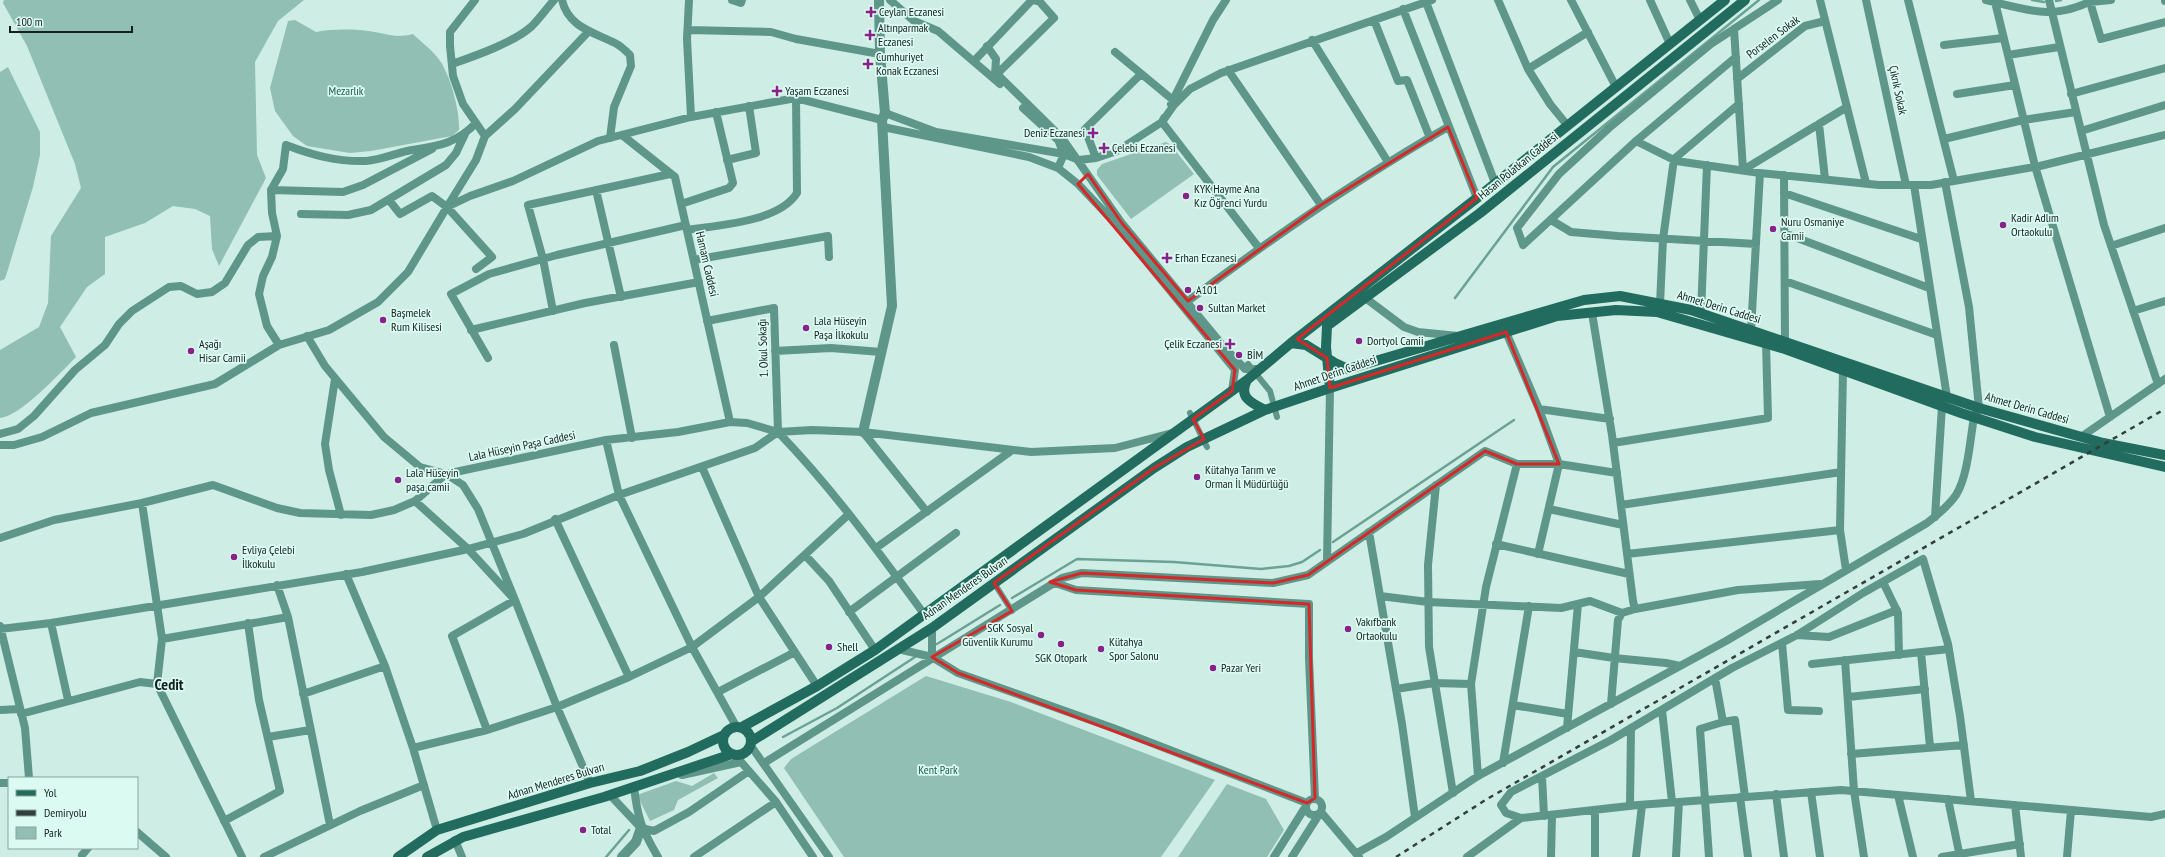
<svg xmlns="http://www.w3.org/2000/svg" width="2165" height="857" font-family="'PT Sans Narrow',sans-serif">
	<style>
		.green { fill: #91bfb4 }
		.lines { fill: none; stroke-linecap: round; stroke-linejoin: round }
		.stream { stroke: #6aa295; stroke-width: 2.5 }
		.pedestrian { stroke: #5e9689; stroke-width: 6 }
		.minor { stroke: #5e9689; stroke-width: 8 }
		.tertiary { stroke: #5e9689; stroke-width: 10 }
		.secondary { stroke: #216c5e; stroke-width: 10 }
		.rail { stroke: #313f3c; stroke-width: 2.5; stroke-dasharray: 5 5; stroke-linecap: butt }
		.marked { fill: none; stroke: #d62828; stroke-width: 3; stroke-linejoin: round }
		.poi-dot { fill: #882188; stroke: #dbfaf2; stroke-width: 1.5 }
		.labels { text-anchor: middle; stroke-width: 3.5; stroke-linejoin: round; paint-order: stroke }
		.poi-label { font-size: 12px; fill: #16211f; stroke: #dbfaf2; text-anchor: start }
		.street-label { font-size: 12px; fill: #16211f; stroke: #dbfaf2 }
		.park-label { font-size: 12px; fill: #235f53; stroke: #dbfaf2 }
		.district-label { font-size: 16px; font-weight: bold; fill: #16211f; stroke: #dbfaf2 }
	</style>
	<rect width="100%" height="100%" fill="#ceede5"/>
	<!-- green -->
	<path class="green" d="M4 0H304L278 21 255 62 257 155 266 178 219 266 212 249 210 216 195 209 173 206 145 223 105 237V274L87 287 60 327 76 357C60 373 21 416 0 418V350L39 327 48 303 51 236 81 188 75 164 27 46 3 3Z
		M295 20 316 32C333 29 350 29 368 31 388 33 392 39 413 34 421 42 431 49 438 58 450 73 460 111 459 130L452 136 371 151 350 153 307 146 293 136 275 111 270 88 288 21Z
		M8 67 40 132V155L33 187 5 279 0 281V72Z
		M1166 142 1171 145 1194 174 1131 219 1097 175V170L1102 164Z
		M926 676 1011 702 1215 780 1161 857H844L784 768 791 759Z
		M714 773 718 778 678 800 674 810 650 821 637 795 676 781 692 786Z
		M1227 784 1266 799 1284 830 1267 857H1178Z"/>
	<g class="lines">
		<!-- stream -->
		<path class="stream" d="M2032 0 2044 2
			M2056 1 2061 0
			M1455 298 1553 167 1759 0
			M1333 542 1514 420
			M1012 598 1077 559 1174 562 1261 569 1289 566 1302 562 1320 550
			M937 644 1000 605
			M783 737 837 708 915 657
			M606 857 629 830"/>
		<!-- pedestrian -->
		<path class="pedestrian" d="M1248 364 1270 391 1277 417
			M1190 413 1207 447
			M994 583 1012 611"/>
		<!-- minor -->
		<path class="minor" d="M562 0C568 27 593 32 615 43 621 46 626 51 630 55L631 66 614 107 610 138
			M689 0 687 39 691 117
			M732 0 741 3 742 0
			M890 0 914 21 938 31 1000 84
			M1033 0 1040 2 1054 18 997 74 1062 138 1121 222 1224 347 1245 369H1260
			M1498 0 1528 69 1550 104 1567 125
			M1571 0 1616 87
			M1650 0 1670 44
			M1690 0 1700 20
			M1820 0 1866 183
			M1866 0 1906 185
			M1908 0 1954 181
			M1986 0C2028 10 2053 21 2093 0
			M2049 0 2104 225 2158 384
			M2111 0 2090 2 2101 39 2165 22
			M2165 0V1
			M1426 2 1495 183
			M1995 2 2035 166 2110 417
			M1403 9 1477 198
			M1374 20 1398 81 1407 80 1430 138
			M1734 29 1743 170 1847 107
			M688 30 771 32 796 39 880 54
			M1312 40 1388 162
			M1944 45 2003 38
			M987 46 996 59 995 75
			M1115 52 1173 100
			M2008 55 2059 47
			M1736 57 1636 141 1523 245 1517 228 1559 174 1609 128 1711 44 1778 0
			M974 61 1032 0
			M452 64C475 56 515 42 532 26 540 18 547 8 554 0
			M1528 69 1588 32
			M1228 70 1321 205
			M1737 79 1805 26 1825 21
			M1957 94 2015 85
			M2071 94 2165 68
			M1171 104 1213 20 1226 0
			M1023 108 1058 140 1064 154 1058 168
			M885 113 936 132 1064 154 1079 160 1096 158 1117 151 1162 122 1174 105 1190 89 1221 73 1432 0
			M1164 118 1162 122 1259 248
			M1819 124 1825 179
			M883 127 1029 157 1058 168 1078 184 1114 222 1235 370 1232 391
			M2081 131 2165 105
			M622 135 675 177 730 422
			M485 136 515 109 589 31
			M1944 139 2023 120 2076 112
			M1636 141 1676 161 1760 173 1879 185H1931L2040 166 2165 135
			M1096 158 1085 129 1141 74
			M727 160 756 153 749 106
			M1784 175 1785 342
			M1914 185 1947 397
			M271 190 343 192 363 185 432 149
			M596 190 621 297
			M1784 193 1921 239
			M389 200 400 214 432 196 447 207 492 257 476 269
			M681 204 729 188 733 183 716 112
			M447 207 476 160 485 136 463 104 453 76 450 46V32L475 0
			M301 214 348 215 371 210 446 165 456 153 465 134
			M1551 220 1571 232 1618 236 1756 244
			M687 230C719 225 779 222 797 193L796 98
			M1784 233 1929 288
			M2111 246 2165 228
			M694 260 828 236 829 257
			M1785 281 1937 335
			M1364 297 1404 327 1418 332 1458 336
			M1188 301C1272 238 1357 179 1448 127
			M1660 304 1663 239 1674 159 1739 104
			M553 311 543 259 528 205 670 174
			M2133 311 2165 301
			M1592 313 1612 435 1633 601 1635 609 1738 590 1820 584
			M1701 313 1707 165
			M707 321 774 308 778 432
			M471 330 585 303 699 282
			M1751 330 1760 173
			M1506 332 1539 409 1559 464 1617 473
			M307 336 325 366 384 437 420 467 446 474 606 440 678 432 730 422 747 423 778 432
			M279 345 267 326 259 294 263 276 272 257 277 236 272 213 271 190 283 169 286 145C312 155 337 162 366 161 380 160 394 154 407 151 436 146 455 145 476 123
			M614 345 632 438
			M775 351 831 348 881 352
			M488 358 451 294 489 274 557 255 686 225
			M1843 370 1840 530 1846 570
			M335 379 325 444 329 470 341 515
			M1539 409 1610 419
			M778 432C832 488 878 551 924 614
			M863 432 927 512
			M0 434 18 429 34 416 75 370 105 345 119 324 132 311 169 287 181 286 197 294 212 292 225 283 248 245 258 237 277 236
			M2081 437 2165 379
			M606 440 619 495 692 647 736 726
			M1613 443 1768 418 1766 343
			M0 445H14L42 437 91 413 215 384 279 345 329 330 378 302 408 272 447 207 470 196 513 181 598 141 691 117 796 98 882 120
			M702 467 759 597 817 686
			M1436 485 1428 565 1429 647 1453 793
			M415 501 468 549 515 600 557 707 590 783
			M142 503 162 639 157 684 242 857
			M1621 505 1841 472
			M1549 509 1623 525
			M1935 517 1942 406
			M555 519 629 677
			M1369 532 1402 724 1415 817
			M0 538 54 520 142 503 213 485 277 508 300 513 371 515 394 510 415 501 446 474 463 485 478 509 515 600 452 636 487 730
			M1496 544 1629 574
			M876 548 1011 451
			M1627 554 1840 530
			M805 555 829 581 875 650
			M1327 561 1330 388
			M346 574 385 666 413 748 437 830
			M1883 582 1898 613 1899 655
			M1055 583 1076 590 1309 604V658L1315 798
			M277 585 288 617 330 825
			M1380 596 1428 602 1561 608 1590 601 1622 613
			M849 612 956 533
			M51 623 68 700
			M0 626 25 728 29 778
			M932 628V657
			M0 629 51 623 362 572 468 549 523 534 619 495 755 448 778 432 812 430 863 432 1031 452 1115 448 1172 433
			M1797 635 1829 637 1897 610
			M162 639 288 617
			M1782 643 1788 710 1819 711
			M898 649 932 657 958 673 1113 728 1307 803
			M1574 652 1614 658 1666 663 1680 666
			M1921 652 1930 747
			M1845 660 1854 791 1864 857
			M1812 664 1949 649
			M1715 678 1723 722 1735 720 1745 797
			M1396 689 1434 683 1471 684
			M718 692 795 652
			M303 694 385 666
			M1848 697 1925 689
			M1611 704 1618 620 1622 613 1635 609
			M1513 705 1568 714
			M0 710 20 709
			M1662 710 1672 802
			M21 714 140 682 157 684
			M1567 728 1578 604
			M268 737 310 730
			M751 746 829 857
			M413 748 487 730 557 707 629 677 692 647 759 597 849 514
			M1851 754 1964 745
			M735 755 776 802 813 857
			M764 763 1062 578 1082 573 1273 583 1308 575 1485 451 1517 464
			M1503 763 1529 606
			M682 775 741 762
			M1478 776 1471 684 1486 587 1517 464H1559L1538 554
			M1542 776 1544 816
			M0 783H9
			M640 785 634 786C637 817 642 830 658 857
			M1811 792 1820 857
			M1776 794 1784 857
			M610 795 641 828 654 831 689 812 749 771
			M1898 795 1913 857
			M1740 797 1748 857
			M1306 807a8 8 0 1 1 16 0a8 8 0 1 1-16 0Z
			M1948 799 1960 857
			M2015 805 2021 857
			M1630 806 1631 728
			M1321 812 1359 857
			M1521 818 1506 813 1501 805 1511 792 1611 740 1732 668 1797 635 1863 593 1923 559 1948 644 1960 716 1971 801
			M224 821 280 791 259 700 248 623
			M137 832 166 857
			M455 840 462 857
			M1357 853 1386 837 1478 776 1726 641 1927 523C1937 515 1948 507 1956 495 1968 476 1970 440 1974 417L1979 408 1969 307 1945 182
			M82 855 88 848
			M264 857 360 811 424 785
			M694 857 776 802
			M1274 857 1306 806
			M1292 857 1320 813
			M1467 857 1521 818 1638 805 1841 790 2151 817 2165 814
			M1551 857 1552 815
			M1595 857V810
			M1636 857 1642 805
			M1676 857 1679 802
			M1709 857 1700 729 1723 722
			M1942 857 2020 844
			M2067 857 2071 810"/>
		<!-- tertiary -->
		<path class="tertiary" d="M863 432 892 306 882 120 885 113 880 54 879 0
			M622 857 636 842 641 828"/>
		<!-- secondary -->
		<path class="secondary" d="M1291 343 1477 198 1725 0
			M1247 380C1238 397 1251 403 1265 410
			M1330 388 1326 347 1327 326 1480 213 1745 0
			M723 741a14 14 0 1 1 28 0a14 14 0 1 1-28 0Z
			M742 727 817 686 875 650 1247 380 1291 343 1306 345 1335 363 1348 369 1584 300 1620 296 1691 310 1979 408 2103 443 2165 455
			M752 741 932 628 1154 468 1187 447 1265 410 1330 388 1557 316 1616 310 1657 312 1785 349 1961 413 2035 437 2165 467
			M398 857 437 830 590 783 640 771 688 752 724 735
			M427 857 463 837 604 797 732 754"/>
		<!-- rail -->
		<path class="rail" d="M1396 857 1487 799 2165 409"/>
	</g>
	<!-- marked area -->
	<path class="marked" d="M1448 127 1477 198 1297 339 1327 358 1330 388 1506 332 1559 464H1517L1485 451 1308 575 1273 583 1082 573 1050 582 1076 590 1309 604 1315 798 1307 803 958 673 932 657 1012 611 994 583 1154 468 1204 439 1193 419 1232 391 1235 370 1078 184 1088 174 1121 222 1188 301 1321 205Z"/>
	<!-- markers -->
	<g class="poi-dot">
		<path d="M869 6h4v4h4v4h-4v4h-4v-4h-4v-4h4z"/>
		<path d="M868 29h4v4h4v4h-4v4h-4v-4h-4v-4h4z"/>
		<path d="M866 58h4v4h4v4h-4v4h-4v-4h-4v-4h4z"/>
		<path d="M775 85h4v4h4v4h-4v4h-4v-4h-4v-4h4z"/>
		<path d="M1091 127h4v4h4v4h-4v4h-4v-4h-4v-4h4z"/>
		<path d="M1102 142h4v4h4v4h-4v4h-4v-4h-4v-4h4z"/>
		<circle cx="1186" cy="196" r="4"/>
		<circle cx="2003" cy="225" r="4"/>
		<circle cx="1773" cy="229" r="4"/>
		<path d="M1165 252h4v4h4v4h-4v4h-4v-4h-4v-4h4z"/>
		<circle cx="1188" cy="290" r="4"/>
		<circle cx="1200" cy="308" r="4"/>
		<circle cx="383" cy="320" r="4"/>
		<circle cx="806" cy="328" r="4"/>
		<circle cx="1359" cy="341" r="4"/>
		<path d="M1228 338h4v4h4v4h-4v4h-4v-4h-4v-4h4z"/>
		<circle cx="191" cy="351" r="4"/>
		<circle cx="1239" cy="355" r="4"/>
		<circle cx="1197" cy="477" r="4"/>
		<circle cx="398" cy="480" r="4"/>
		<circle cx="234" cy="557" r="4"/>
		<circle cx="1348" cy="629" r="4"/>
		<circle cx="1041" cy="635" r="4"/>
		<circle cx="1061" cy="644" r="4"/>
		<circle cx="829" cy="647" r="4"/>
		<circle cx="1101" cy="649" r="4"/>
		<circle cx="1213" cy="668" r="4"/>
		<circle cx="583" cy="830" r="4"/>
	</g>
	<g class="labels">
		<!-- poi labels -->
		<g class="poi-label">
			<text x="879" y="16">Ceylan Eczanesi</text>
			<text x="878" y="32">Altınparmak<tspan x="878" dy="14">Eczanesi</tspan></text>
			<text x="876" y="61">Cumhuriyet<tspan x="876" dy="14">Konak Eczanesi</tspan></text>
			<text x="785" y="95">Yaşam Eczanesi</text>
			<text x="1085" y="137" text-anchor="end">Deniz Eczanesi</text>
			<text x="1112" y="152">Çelebi Eczanesi</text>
			<text x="1194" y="193">KYK Hayme Ana<tspan x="1194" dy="14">Kız Öğrenci Yurdu</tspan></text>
			<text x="2011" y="222">Kadir Adlım<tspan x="2011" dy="14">Ortaokulu</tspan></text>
			<text x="1781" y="226">Nuru Osmaniye<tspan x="1781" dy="14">Camii</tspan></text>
			<text x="1175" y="262">Erhan Eczanesi</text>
			<text x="1196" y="294">A101</text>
			<text x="1208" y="312">Sultan Market</text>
			<text x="391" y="317">Başmelek<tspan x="391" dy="14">Rum Kilisesi</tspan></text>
			<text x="814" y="325">Lala Hüseyin<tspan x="814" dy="14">Paşa İlkokulu</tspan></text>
			<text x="1367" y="345">Dortyol Camii</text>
			<text x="199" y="348">Aşağı<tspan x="199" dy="14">Hisar Camii</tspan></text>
			<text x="1222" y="348" text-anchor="end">Çelik Eczanesi</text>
			<text x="1247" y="359">BİM</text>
			<text x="1205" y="474">Kütahya Tarım ve<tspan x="1205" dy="14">Orman İl Müdürlüğü</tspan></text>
			<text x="406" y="477">Lala Hüseyin<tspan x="406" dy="14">paşa camii</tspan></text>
			<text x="242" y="554">Evliya Çelebi<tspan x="242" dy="14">İlkokulu</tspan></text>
			<text x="1356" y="626">Vakıfbank<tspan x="1356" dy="14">Ortaokulu</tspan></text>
			<text x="1033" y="632" text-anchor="end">SGK Sosyal<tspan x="1033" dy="14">Güvenlik Kurumu</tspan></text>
			<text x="1109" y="646">Kütahya<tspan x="1109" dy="14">Spor Salonu</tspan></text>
			<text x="837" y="651">Shell</text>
			<text x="1061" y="662" text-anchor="middle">SGK Otopark</text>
			<text x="1221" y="672">Pazar Yeri</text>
			<text x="591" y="834">Total</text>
		</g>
		<!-- street labels -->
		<g class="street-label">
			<text transform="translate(1773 37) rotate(-37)" y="4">Porselen Sokak</text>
			<text transform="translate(1898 90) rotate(78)" y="4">Çıkrık Sokak</text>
			<text transform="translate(1518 166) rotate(-39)" y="4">Hasan Polatkan Caddesi</text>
			<text transform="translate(707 264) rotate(77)" y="4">Hamam Caddesi</text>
			<text transform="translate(1719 307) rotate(17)" y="4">Ahmet Derin Caddesi</text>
			<text transform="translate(763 348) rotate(-92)" y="4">1. Okul Sokağı</text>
			<text transform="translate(1335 373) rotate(-19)" y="4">Ahmet Derin Caddesi</text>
			<text transform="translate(2027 408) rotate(16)" y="4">Ahmet Derin Caddesi</text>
			<text transform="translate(522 446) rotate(-12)" y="4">Lala Hüseyin Paşa Caddesi</text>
			<text transform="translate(965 588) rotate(-35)" y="4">Adnan Menderes Bulvarı</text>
			<text transform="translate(556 781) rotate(-17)" y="4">Adnan Menderes Bulvarı</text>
		</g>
		<!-- park labels -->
		<g class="park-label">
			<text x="346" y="95">Mezarlık</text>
			<text x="938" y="774">Kent Park</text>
		</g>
		<!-- district labels -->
		<g class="district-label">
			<text x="169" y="690">Cedit</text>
		</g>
	</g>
	<!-- legend -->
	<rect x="8" y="777" width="130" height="72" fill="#dbfaf2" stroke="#8ca39e"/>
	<rect x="16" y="790" width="20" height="6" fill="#216c5e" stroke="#8ca39e"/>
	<text x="44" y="797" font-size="12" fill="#16211f">Yol</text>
	<rect x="16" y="810" width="20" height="6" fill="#313f3c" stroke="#8ca39e"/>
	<text x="44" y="817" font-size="12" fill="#16211f">Demiryolu</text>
	<rect x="16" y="827" width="20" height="12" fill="#91bfb4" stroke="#8ca39e"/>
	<text x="44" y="837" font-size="12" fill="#16211f">Park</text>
	<!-- scale -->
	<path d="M10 26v6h122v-6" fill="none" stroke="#16211f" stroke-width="2"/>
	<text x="16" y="26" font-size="12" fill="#16211f" stroke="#dbfaf2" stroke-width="3" paint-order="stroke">100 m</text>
</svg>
